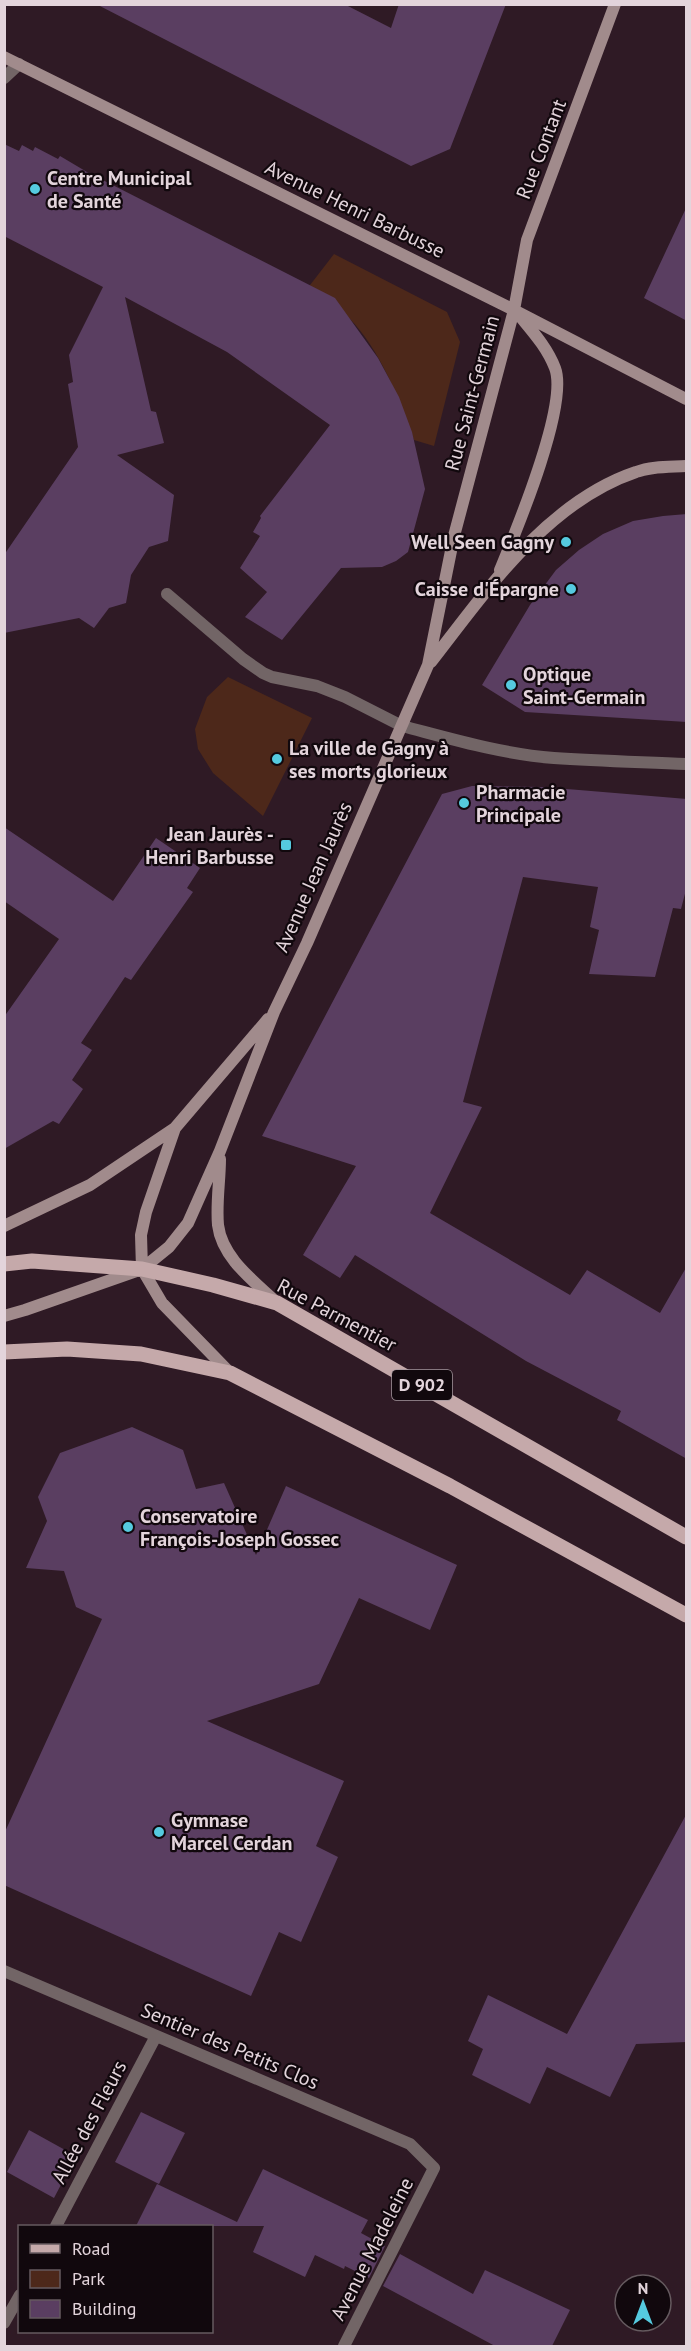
<svg xmlns="http://www.w3.org/2000/svg" width="691" height="2351" font-family="'PT Sans',sans-serif">
	<style>
		.green { fill: #4d281a }
		.building { fill: #5a3e61 }
		.lines { fill: none; stroke-linecap: round; stroke-linejoin: round }
		.lane { stroke: #726566; stroke-width: 12 }
		.street { stroke: #726566; stroke-width: 12 }
		.secondary { stroke: #a18b8c; stroke-width: 12 }
		.primary { stroke: #c5a9aa; stroke-width: 15 }
		.poi-dot { fill: #55cadf; stroke: #11080d; stroke-width: 2 }
		.labels { text-anchor: middle; stroke-width: 4.5; stroke-linejoin: round; paint-order: stroke }
		.shield { fill: #11080d; stroke: #a4979d; stroke-width: 1.5 }
		.shield-label { font-size: 18px; font-weight: bold; fill: #e3d4db }
		.street-label { font-size: 20px; fill: #e3d4db; stroke: #11080d }
		.poi-label { font-size: 20px; font-weight: bold; fill: #e3d4db; stroke: #11080d; text-anchor: start }
	</style>
	<rect width="100%" height="100%" fill="#2f1a25"/>
	<!-- green -->
	<path class="green" d="M334 254 447 312 460 342 434 446 414 440C399 399 380 349 349 318 338 306 320 298 307 289Z
		M228 677 312 718 263 816 213 773 198 749 195 729 207 697Z"/>
	<!-- building -->
	<path class="building" d="M96 4H344L391 28 399 4H506L450 149 411 166Z
		M4 144 19 151 22 145 33 151 35 147 58 159 60 156 87 172 335 298 378 358 399 397 412 432 425 489 408 552 396 561 382 567 341 568 282 640 245 617 267 592 240 568 260 536 253 532 261 518 260 516 330 425 227 352 125 297 151 411 156 412 164 443 117 455 174 495 168 541 149 547 131 575 126 603 109 608 94 628 79 618 4 633V555L78 447 68 384 73 382 69 355 103 287 4 236Z
		M687 206V321L644 298Z
		M687 514V722L525 712 482 685 530 605 556 570 579 550 603 534 633 521 663 516Z
		M472 786 543 787 687 799V886L681 909 673 908 655 977 589 974 599 930 590 927 598 887 523 877 463 1102 482 1107 430 1213 570 1295 587 1270 660 1313 687 1266V1459L617 1420 621 1411 526 1361 355 1255 340 1278 303 1255 356 1166 262 1136 442 794Z
		M4 827 113 901 156 838 200 868 187 888 193 892 131 980 125 977 81 1043 92 1050 72 1080 83 1089 59 1124 53 1121 4 1149V1017L59 939 4 901Z
		M132 1427 183 1450 196 1489 224 1483 256 1555 286 1486 457 1565 430 1630 359 1598 319 1684 207 1721 344 1781 316 1846 338 1857 301 1942 279 1932 251 1996 4 1885V1834L102 1619 76 1607 64 1571 26 1568 47 1521 38 1497 60 1453Z
		M687 1813V2042L636 2044 610 2097 547 2067 530 2104 472 2075 483 2049 468 2041 488 1995 567 2034Z
		M141 2112 185 2133 159 2184 115 2162Z
		M29 2130 76 2156 54 2198 7 2172Z
		M263 2169 368 2220 361 2233 385 2246 369 2278 345 2266 344 2269 315 2255 305 2277 253 2252 264 2226H136L157 2184 237 2222Z
		M400 2254 473 2294 485 2270 570 2310 552 2346H495L383 2286Z"/>
	<g class="lines">
		<!-- lane -->
		<path class="lane" d="M167 594 243 659 263 673 272 677 317 686 345 697 402 726"/>
		<!-- street -->
		<path class="street" d="M4 78 19 64
			M402 726C452 739 502 754 554 758 598 761 642 762 686 764
			M4 1971 410 2144 434 2168 344 2346
			M56 2226 156 2036
			M4 2323 20 2295"/>
		<!-- secondary -->
		<path class="secondary" d="M4 57 514 310 686 399
			M500 570C516 531 569 405 555 368 547 347 532 331 519 315
			M431 662C487 590 547 502 636 472 652 466 670 467 686 466
			M175 1128 146 1212 141 1235 142 1269 162 1303 230 1373
			M220 1159C220 1180 216 1203 218 1225 222 1258 254 1281 276 1302
			M4 1226 90 1185 175 1128 268 1019
			M4 1316 25 1310 142 1269 169 1247 188 1223 220 1151 274 1012 307 943 428 665 454 536 514 310 527 240 615 4"/>
		<!-- primary -->
		<path class="primary" d="M4 1264 32 1261 142 1269 213 1285 277 1303 686 1537
			M4 1352 67 1349 141 1354 230 1373 450 1486 686 1615"/>
	</g>
	<!-- markers -->
	<g class="poi-dot">
		<circle cx="35" cy="189" r="6"/>
		<circle cx="566" cy="542" r="6"/>
		<circle cx="571" cy="589" r="6"/>
		<circle cx="511" cy="685" r="6"/>
		<circle cx="277" cy="759" r="6"/>
		<circle cx="464" cy="803" r="6"/>
		<rect x="280" y="839" width="12" height="12" rx="3"/>
		<circle cx="128" cy="1527" r="6"/>
		<circle cx="159" cy="1832" r="6"/>
	</g>
	<g class="labels">
		<!-- shield labels -->
		<rect class="shield" x="392" y="1370" width="60" height="30" rx="4.5"/>
		<g class="shield-label">
			<text x="422" y="1391">D 902</text>
		</g>
		<!-- street labels -->
		<g class="street-label">
			<text transform="translate(541 149) rotate(-69)" y="7">Rue Contant</text>
			<text transform="translate(355 209) rotate(26)" y="7">Avenue Henri Barbusse</text>
			<text transform="translate(472 393) rotate(-75)" y="7">Rue Saint-Germain</text>
			<text transform="translate(313 877) rotate(-66)" y="7">Avenue Jean Jaurès</text>
			<text transform="translate(337 1315) rotate(28)" y="7">Rue Parmentier</text>
			<text transform="translate(230 2046) rotate(23)" y="7">Sentier des Petits Clos</text>
			<text transform="translate(89 2122) rotate(-62)" y="7">Allée des Fleurs</text>
			<text transform="translate(372 2249) rotate(-63)" y="7">Avenue Madeleine</text>
		</g>
		<!-- poi labels -->
		<g class="poi-label">
			<text x="47" y="185">Centre Municipal<tspan x="47" dy="23">de Santé</tspan></text>
			<text x="554" y="549" text-anchor="end">Well Seen Gagny</text>
			<text x="559" y="596" text-anchor="end">Caisse d'Épargne</text>
			<text x="523" y="681">Optique<tspan x="523" dy="23">Saint-Germain</tspan></text>
			<text x="289" y="755">La ville de Gagny à<tspan x="289" dy="23">ses morts glorieux</tspan></text>
			<text x="476" y="799">Pharmacie<tspan x="476" dy="23">Principale</tspan></text>
			<text x="274" y="841" text-anchor="end">Jean Jaurès -<tspan x="274" dy="23">Henri Barbusse</tspan></text>
			<text x="140" y="1523">Conservatoire<tspan x="140" dy="23">François-Joseph Gossec</tspan></text>
			<text x="171" y="1827">Gymnase<tspan x="171" dy="23">Marcel Cerdan</tspan></text>
		</g>
	</g>
	<!-- border -->
	<rect width="691" height="2351" fill="none" stroke="#e3d4db" stroke-width="12"/>
	<!-- legend -->
	<rect x="18" y="2225" width="195" height="108" fill="#11080d" stroke="#655a5f" stroke-width="1.5"/>
	<rect x="30" y="2244" width="30" height="9" fill="#c5a9aa" stroke="#655a5f" stroke-width="1.5"/>
	<text x="72" y="2255" font-size="18" fill="#e3d4db">Road</text>
	<rect x="30" y="2270" width="30" height="18" fill="#4d281a" stroke="#655a5f" stroke-width="1.5"/>
	<text x="72" y="2285" font-size="18" fill="#e3d4db">Park</text>
	<rect x="30" y="2300" width="30" height="18" fill="#5a3e61" stroke="#655a5f" stroke-width="1.5"/>
	<text x="72" y="2315" font-size="18" fill="#e3d4db">Building</text>
	<!-- north arrow -->
	<g transform="translate(643 2303)"><circle r="28" fill="#11080d" stroke="#655a5f" stroke-width="1.5"/>
	<path d="M0-4.5L10 22L0 15L-10 22Z" fill="#55cadf"/>
	<text y="-9" font-size="16" font-weight="bold" text-anchor="middle" fill="#e3d4db">N</text>
	</g>
</svg>
